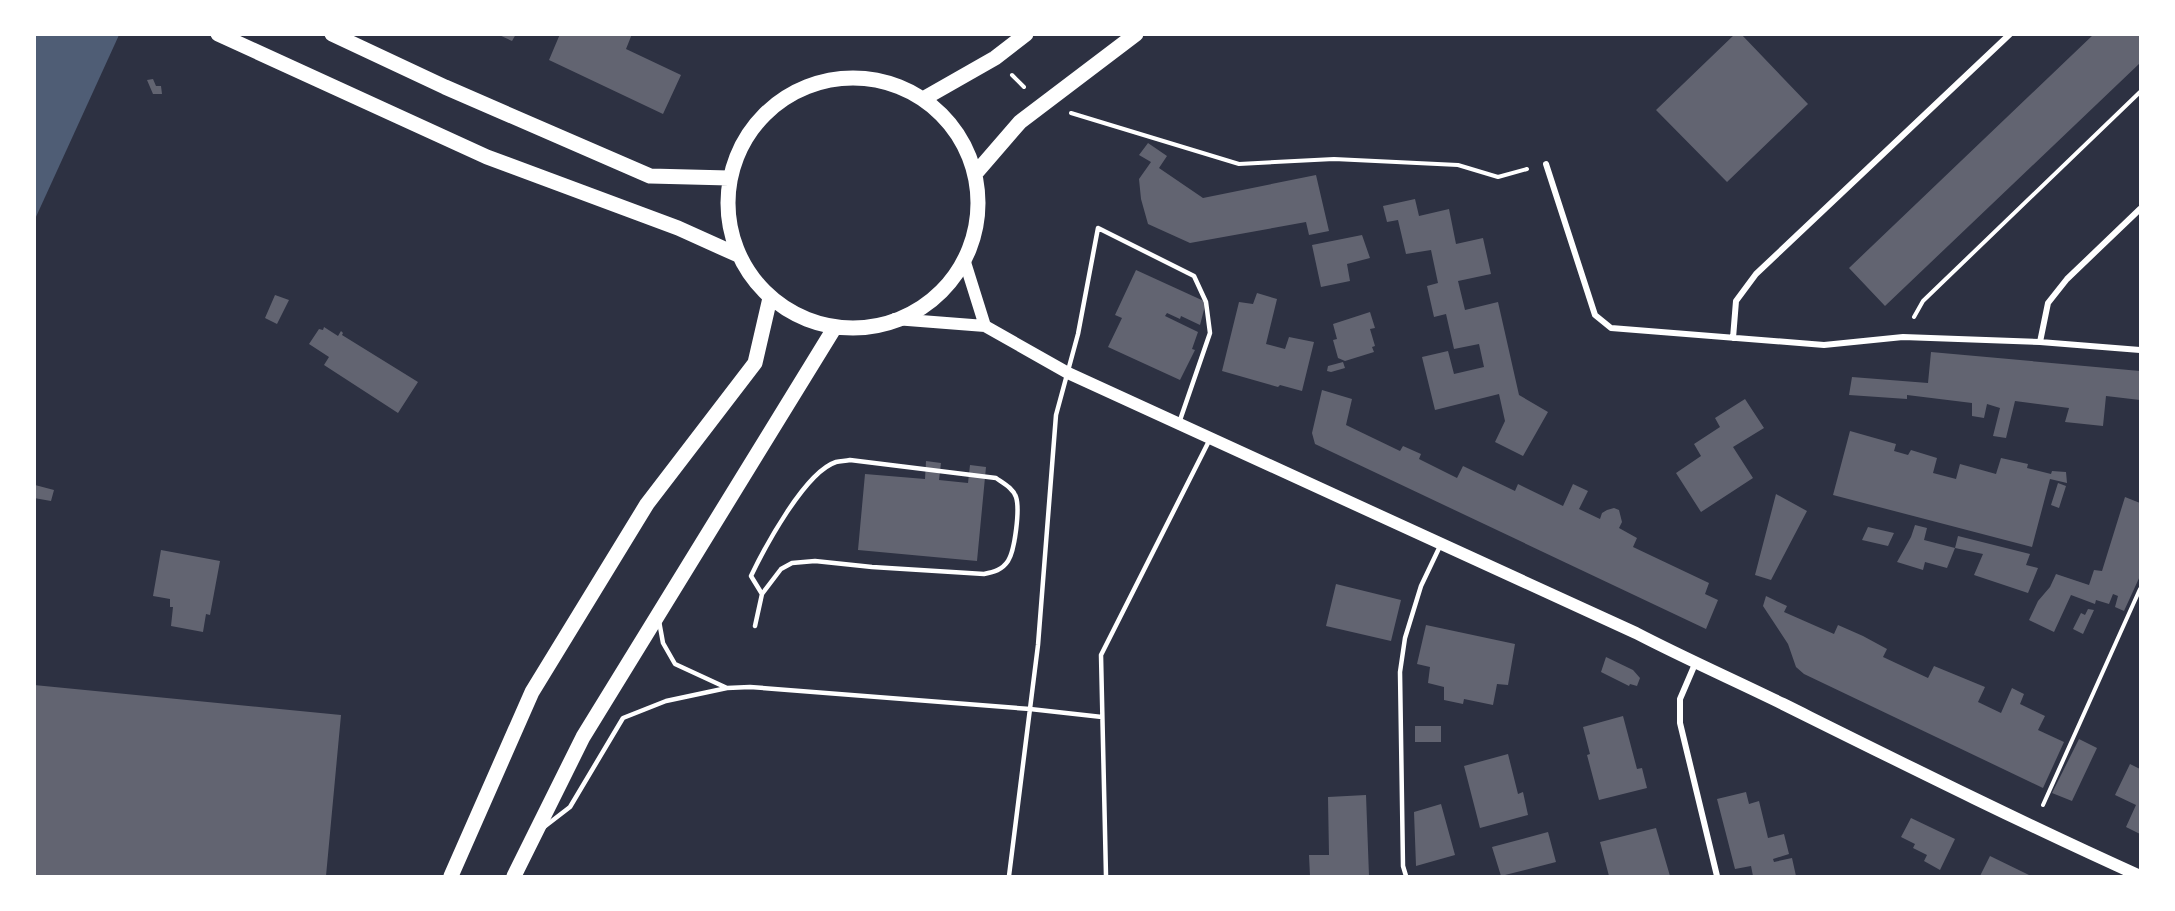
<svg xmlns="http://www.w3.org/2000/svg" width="2175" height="911" font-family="'Varela Round',sans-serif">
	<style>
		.water { fill: #4f5d75 }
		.building { fill: #626471 }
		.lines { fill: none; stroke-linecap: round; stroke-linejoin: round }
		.path { stroke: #fff; stroke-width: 4 }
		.service { stroke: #fff; stroke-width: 4.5 }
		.minor { stroke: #fff; stroke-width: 6 }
		.secondary { stroke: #fff; stroke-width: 12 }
		.primary { stroke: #fff; stroke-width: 15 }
	</style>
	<rect width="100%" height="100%" fill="#2d3142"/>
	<!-- water -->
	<path class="water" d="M35 34 119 35 35 219 34 35Z"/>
	<!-- building -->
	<path class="building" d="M497 34H516L512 41Z
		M560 34H632L626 49 681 75 663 114 549 60Z
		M1735 34H1741L1808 104 1727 182 1656 110Z
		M2094 34H2140V63L1885 306 1849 268Z
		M153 79 156 86H161L162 94H153L147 80Z
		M1148 143 1167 156 1159 168 1203 198 1316 175 1329 231 1309 235 1306 222 1190 243 1148 224 1141 199 1139 179 1151 162 1139 155Z
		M1415 199 1419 216 1449 209 1456 244 1483 238 1491 274 1458 281 1465 310 1498 302 1519 395 1548 412 1523 456 1495 442 1505 421 1499 394 1435 410 1422 357 1448 351 1454 374 1484 367 1479 344 1454 349 1446 314 1434 317 1427 286 1438 283 1431 250 1406 254 1398 220 1387 222 1383 206Z
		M1362 235 1370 258 1347 264 1350 281 1321 287 1312 245Z
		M1136 270 1206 302 1200 325 1181 316 1180 319 1167 313 1165 316 1198 332 1192 349 1195 350 1180 380 1108 347 1122 318 1115 315Z
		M1257 293 1277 299 1266 344 1285 349 1289 337 1314 342 1302 391 1280 385 1278 387 1222 371 1239 302 1253 304Z
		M275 295 289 300 277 324 265 318Z
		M1370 312 1375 328 1370 329 1375 346 1372 347 1374 352 1345 361 1338 358 1333 340 1337 339 1333 324Z
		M324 327 338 336 341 331 343 333 342 335 418 382 398 413 324 365 329 357 309 344 319 329 323 330Z
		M1931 352 2140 371V400L2106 396 2103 426 2065 422 2069 408 2015 401 2006 438 1993 436 2000 408 1987 404 1984 418 1972 416V403L1907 395V399L1849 395 1852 377 1928 383Z
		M1343 362 1345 368 1331 372 1327 371 1328 366Z
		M1322 390 1352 399 1346 425 1400 451 1403 446 1421 454 1419 459 1457 478 1463 466 1515 491 1518 484 1563 506 1573 484 1588 491 1579 509 1600 519 1602 513 1607 510 1614 508 1619 510 1622 522 1619 528 1637 538 1633 547 1709 583 1705 594 1718 600 1706 629 1315 444 1312 433Z
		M1745 399 1764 428 1733 447 1753 478 1701 512 1676 473 1701 456 1694 444 1720 427 1715 418Z
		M1850 431 1896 444 1894 451 1908 455 1911 450 1937 458 1933 473 1956 479 1960 464 1996 474 2001 458 2028 464 2027 468 2051 474 2052 471 2066 472 2067 483 2050 479 2032 547 1833 495Z
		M926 461 941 463 939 480 968 483 970 465 986 467 977 561 858 550 865 474 925 479Z
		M2058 483 2066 486 2059 508 2051 505Z
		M35 485 54 490 51 501 34 498Z
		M1776 494 1807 511 1771 580 1755 575Z
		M2125 497 2140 503V576L2124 611 2115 607 2118 596 2113 594 2109 604 2096 600 2095 604 2071 595 2054 632 2029 620 2038 601 2050 587 2056 574 2089 585 2094 570 2102 571Z
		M1915 525 1927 528 1924 540 1955 548 1947 568 1925 562 1923 570 1897 562 1911 537Z
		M1868 527 1894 533 1888 546 1862 540Z
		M1958 536 2030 554 2026 565 2038 568 2028 593 1974 575 1983 554 1955 548Z
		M161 550 220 561 210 615 206 614 203 632 171 626 173 607H170V599L153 596Z
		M1336 584 1401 600 1391 641 1326 626Z
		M1766 596 1787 606 1784 612 1834 634 1838 625 1863 636 1887 649 1883 657 1928 678 1934 666 1985 687 1978 702 2001 713 2012 688 2024 694 2020 704 2045 716 2038 730 2064 742 2043 788 1804 674 1796 667 1788 644 1763 606Z
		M2088 609 2094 610 2083 634 2073 629 2081 613 2085 615Z
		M1426 625 1515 644 1508 685 1497 684 1493 705 1464 699 1463 704 1444 700V687L1428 683 1430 667 1417 664Z
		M1606 657 1633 670 1640 678 1637 686 1630 684 1629 686 1601 672Z
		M34 685 341 715 326 876H34Z
		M1623 716 1637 769 1642 768 1647 788 1599 800 1587 755 1590 754 1583 727Z
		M1415 726H1441V742H1415Z
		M2079 739 2097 748 2072 801 2052 793Z
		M1508 754 1518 794 1523 792 1528 815 1480 828 1464 766Z
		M2130 764 2140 769V834L2126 827 2136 805 2115 795Z
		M1746 792 1749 804 1759 801 1768 838 1784 834 1789 854 1773 859 1774 862 1792 858 1796 876H1753L1751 866 1735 869 1717 799Z
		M1366 795 1369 876H1310L1309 855H1329L1328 797Z
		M1441 804 1455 855 1416 866 1414 812Z
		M1911 818 1955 839 1940 870 1924 861 1927 855 1913 848 1915 844 1901 837Z
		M1656 828 1670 876H1609L1600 842Z
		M1548 832 1556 862 1501 876 1492 847Z
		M1990 856 2027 874 2031 876H1980Z"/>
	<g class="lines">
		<!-- path -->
		<path class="path" d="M1012 75 1024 87
			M1071 113 1239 164 1334 159 1458 165 1498 177 1527 169
			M1914 317 1923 301 2140 92
			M2043 805 2140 589"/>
		<!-- service -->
		<path class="service" d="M755 626 762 594 781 569 792 563 815 561 872 567 984 574C994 572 1002 570 1008 561 1015 550 1020 509 1016 497 1013 488 1003 483 996 478L850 460C846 461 841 461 836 462 805 472 765 547 751 576L762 594
			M727 688 750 687 1030 709 1102 717
			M544 827 570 807 623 718 666 701 727 688 675 664 663 643 659 621
			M1009 876 1038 645 1056 415 1078 334 1098 228 1194 276 1206 302 1210 333 1179 423
			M1106 876 1101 655 1210 439
			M1406 876 1403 866 1400 672 1405 638 1421 586 1441 544"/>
		<!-- minor -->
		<path class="minor" d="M1546 164 1595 315 1611 328 1824 345 1903 337 2040 342 2140 350
			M1733 338 1736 301 1756 274 2010 34
			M2040 342 2048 303 2067 279 2140 209
			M1695 664 1680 699V723L1717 876"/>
		<!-- secondary -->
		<path class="secondary" d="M964 259 985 326
			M895 319 985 326 1068 373 1636 633C1684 658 1734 680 1783 704 1902 763 2020 822 2140 876"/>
		<!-- primary -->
		<path class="primary" d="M218 34 487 157 678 228 738 255
			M332 34 445 87 650 176 729 178
			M728 203a125 125 0 1 1 250 0a125 125 0 1 1-250 0Z
			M923 99 995 58 1026 34
			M975 174 1020 122 1136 34
			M451 876 532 692 647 504 755 363 770 298
			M514 876 583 737 835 327"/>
	</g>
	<!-- border -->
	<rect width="2175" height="911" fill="none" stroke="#ffffff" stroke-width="72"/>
</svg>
